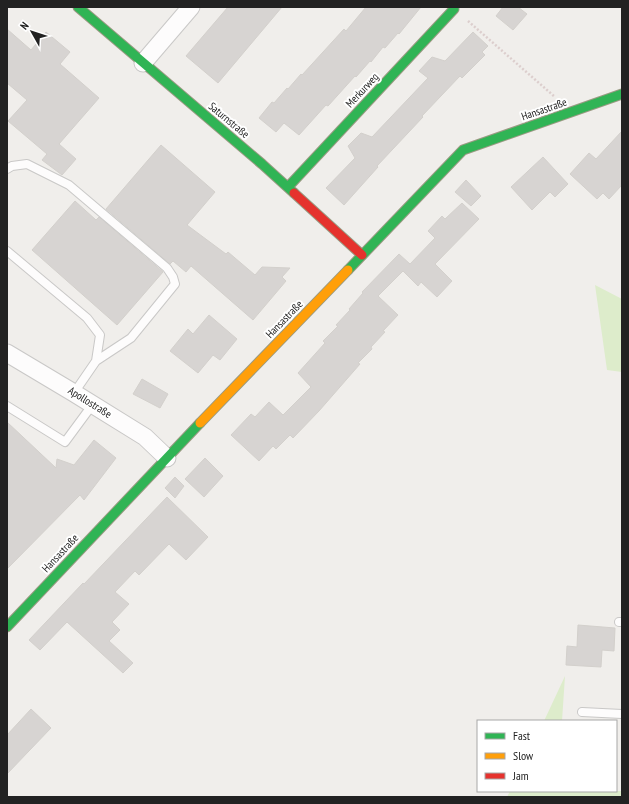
<svg xmlns="http://www.w3.org/2000/svg" width="629" height="804" font-family="'PT Sans Narrow',sans-serif">
	<style>
		.grass { fill: #ddeccb }
		.building { fill: #d7d4d2; stroke: #d3d0cc }
		.lines { fill: none; stroke-linecap: round; stroke-linejoin: round }
		.lane-casing { stroke: #c9c8c7; stroke-width: 10 }
		.street-casing { stroke: #c9c8c7; stroke-width: 19 }
		.fast-casing { stroke: #999a82; stroke-width: 11 }
		.slow-casing { stroke: #999a82; stroke-width: 11 }
		.jam-casing { stroke: #999a82; stroke-width: 11 }
		.path { stroke: #dccecd; stroke-width: 2.5; stroke-dasharray: 2 2; stroke-linecap: butt }
		.lane { stroke: #fdfcfc; stroke-width: 8 }
		.street { stroke: #fdfcfc; stroke-width: 17 }
		.fast { stroke: #30b455; stroke-width: 9 }
		.slow { stroke: #ff9f0a; stroke-width: 9 }
		.jam { stroke: #e5322d; stroke-width: 9 }
		.labels { text-anchor: middle; stroke-width: 4; stroke-linejoin: round; paint-order: stroke }
		.street-label { font-size: 11px; fill: #222; stroke: #fff }
	</style>
	<rect width="100%" height="100%" fill="#f0eeeb"/>
	<!-- grass -->
	<path class="grass" d="M595 285 622 299V372L607 370Z
		M565 676 562 721H544Z
		M510 791H622V797H507Z"/>
	<!-- building -->
	<path class="building" d="M228 7H282L218 83 186 56Z
		M366 7H421L399 34 398 33 385 48 383 47 371 62 370 61 356 77 355 76 328 106 326 105 299 135 284 123 276 132 259 118 272 102 274 103 287 88 288 89 301 74 302 75 344 29 346 31Z
		M503 7H518L527 14 513 30 496 16Z
		M7 29 31 50 46 32 70 52 60 64 99 98 59 144 76 159 62 175 42 160 47 154 8 121 27 100 7 83Z
		M473 32 488 46 482 52 485 55 462 78 460 76 422 116 423 117 377 166 378 167 344 205 326 188 355 158 348 146 361 133 372 137 428 78 419 71 432 57 445 61Z
		M622 131V185L609 199 603 193 597 199 570 174 589 153 596 159Z
		M161 145 215 192 187 225 226 254 228 252 255 275 262 267 290 268 282 277 286 281 253 320 191 266 186 272 173 261 170 264 106 209Z
		M543 157 568 184 555 197 550 192 532 210 511 187Z
		M466 180 481 196 471 206 455 192Z
		M75 201 96 220 99 217 163 272 117 325 32 250Z
		M462 203 479 219 435 264 452 281 437 297 421 282 418 286 403 271 378 296 398 315 383 331 385 332 371 347 372 349 358 363 360 364 319 411 293 438 290 435 276 449 273 446 259 461 231 435 251 414 255 417 269 402 283 415 311 387 298 373 325 343 323 341 338 326 336 325 350 310 349 309 363 293 362 292 399 254 410 264 435 238 428 231 442 216 445 219Z
		M209 315 237 339 220 360 213 355 198 373 170 351 188 329 193 334Z
		M142 379 168 394 160 408 133 394Z
		M7 422 56 468 57 459 74 465 94 440 116 458 84 500 80 495 7 569Z
		M205 458 223 476 204 497 185 479Z
		M175 477 184 486 175 498 165 488Z
		M167 497 208 537 186 560 169 544 139 575 135 571 115 592 129 604 112 622 120 630 109 641 133 663 123 673 67 622 40 650 29 640 83 583 84 584Z
		M578 625 615 628 614 651 602 650 601 667 566 665 567 646 577 647Z
		M31 709 51 728 7 774V735Z"/>
	<g class="lines">
		<!-- lane casing -->
		<g class="lane-casing">
			<path id="lane" d="M7 169 12 166 27 164 69 185 167 268 173 277 175 284 131 338 96 361 74 393
				M7 251 87 318 100 335 96 361
				M7 406 65 442 93 404
				M619 622H622
				M582 712 622 714"/>
		</g>
		<!-- street casing -->
		<g class="street-casing">
			<path id="street" d="M143 63 191 7
				M7 353 74 393 145 437 167 458"/>
		</g>
		<!-- fast casing -->
		<g class="fast-casing">
			<path id="fast" d="M78 7 262 164 294 193
				M288 187 454 9
				M348 270 463 150 622 94
				M7 627 200 423"/>
		</g>
		<!-- slow casing -->
		<g class="slow-casing">
			<path id="slow" d="M200 423 348 270"/>
		</g>
		<!-- jam casing -->
		<g class="jam-casing">
			<path id="jam" d="M294 193 362 255"/>
		</g>
		<!-- path -->
		<path class="path" d="M468 21 555 97"/>
		<!-- lane -->
		<use href="#lane" class="lane"/>
		<!-- street -->
		<use href="#street" class="street"/>
		<!-- fast -->
		<use href="#fast" class="fast"/>
		<!-- slow -->
		<use href="#slow" class="slow"/>
		<!-- jam -->
		<use href="#jam" class="jam"/>
	</g>
	<g class="labels">
		<!-- street labels -->
		<g class="street-label">
			<text transform="translate(362 90) rotate(-47)" y="4">Merkurweg</text>
			<text transform="translate(544 109) rotate(-19)" y="4">Hansastraße</text>
			<text transform="translate(229 120) rotate(40)" y="4">Saturnstraße</text>
			<text transform="translate(284 319) rotate(-46)" y="4">Hansastraße</text>
			<text transform="translate(90 402) rotate(32)" y="4">Apollostraße</text>
			<text transform="translate(60 553) rotate(-47)" y="4">Hansastraße</text>
		</g>
	</g>
	<!-- border -->
	<rect width="629" height="804" fill="none" stroke="#222222" stroke-width="16"/>
	<!-- legend -->
	<rect x="477" y="720" width="140" height="72" fill="#ffffff" stroke="#a7a7a7"/>
	<rect x="485" y="733" width="20" height="6" fill="#30b455" stroke="#a7a7a7"/>
	<text x="513" y="740" font-size="12" fill="#222222">Fast</text>
	<rect x="485" y="753" width="20" height="6" fill="#ff9f0a" stroke="#a7a7a7"/>
	<text x="513" y="760" font-size="12" fill="#222222">Slow</text>
	<rect x="485" y="773" width="20" height="6" fill="#e5322d" stroke="#a7a7a7"/>
	<text x="513" y="780" font-size="12" fill="#222222">Jam</text>
	<!-- north arrow -->
	<g transform="translate(32 32) rotate(309)" stroke="#ffffff" stroke-width="3" paint-order="stroke">
	<path d="M0-3L7 15L0 10L-7 15Z" fill="#222222"/>
	<text y="-6" font-size="11" font-weight="bold" text-anchor="middle" fill="#222222">N</text>
	</g>
</svg>
